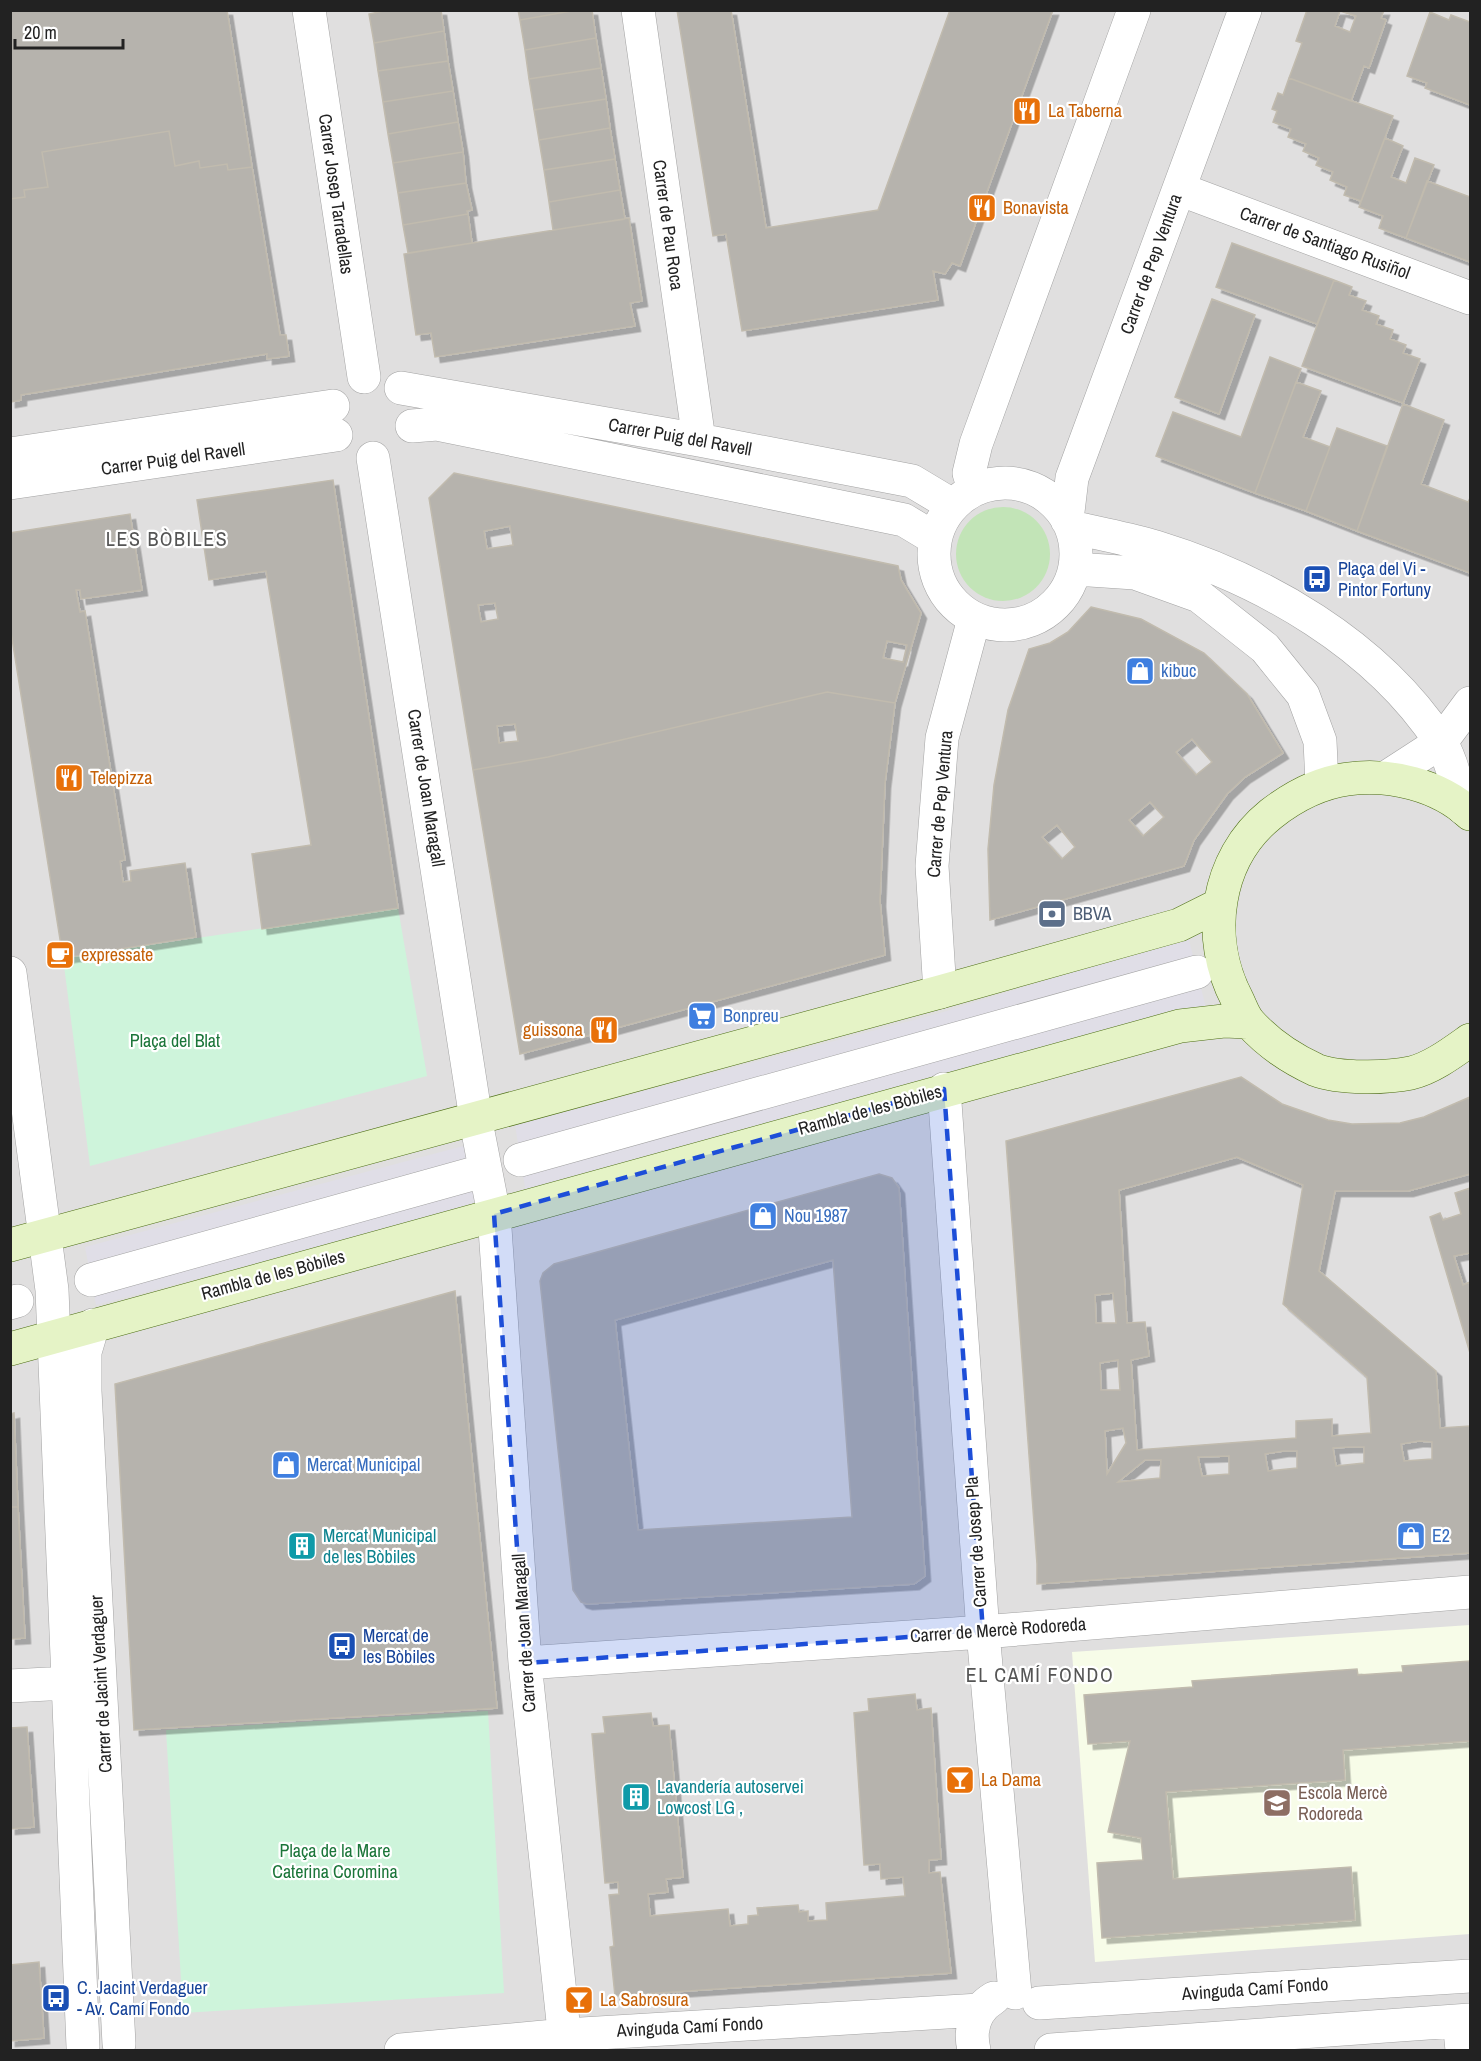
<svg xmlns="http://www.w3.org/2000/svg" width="1481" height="2061" font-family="'Archivo Narrow',sans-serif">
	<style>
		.residential { fill: #e0dfdf }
		.education { fill: #f7fce8 }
		.grass { fill: #c2e4b7 }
		.park { fill: #cef4db }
		.plaza { fill: #e0dee7 }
		.building { fill: #b6b3ad; stroke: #c1bbae; stroke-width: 1.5; fill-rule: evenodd; filter: url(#shadow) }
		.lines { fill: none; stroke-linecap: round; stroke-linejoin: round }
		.street-casing { stroke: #a3a3a3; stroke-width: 34 }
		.secondary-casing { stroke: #4d6e14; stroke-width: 34 }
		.street { stroke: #fff; stroke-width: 33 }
		.secondary { stroke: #e5f3c6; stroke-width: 33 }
		.marked { fill: #1d4ed8; fill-opacity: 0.2; stroke: #1d4ed8; stroke-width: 4.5; stroke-dasharray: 12 8; stroke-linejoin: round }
		.labels { text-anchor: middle; stroke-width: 4.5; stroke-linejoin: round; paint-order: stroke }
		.food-label { font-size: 18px; fill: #c56008; stroke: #fff; text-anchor: start }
		.street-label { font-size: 18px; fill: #222; stroke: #fff }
		.transit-label { font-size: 18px; fill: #164399; stroke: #fff; text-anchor: start }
		.shop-label { font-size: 18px; fill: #366cbe; stroke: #fff; text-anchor: start }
		.service-label { font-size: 18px; fill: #4e5e75; stroke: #fff; text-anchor: start }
		.park-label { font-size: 18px; fill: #1b7539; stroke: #fff }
		.culture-label { font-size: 18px; fill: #0d838f; stroke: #fff; text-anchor: start }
		.education-label { font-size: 18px; fill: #785e54; stroke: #fff; text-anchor: start }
		.neighbourhood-label { font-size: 20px; letter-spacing: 1.5px; fill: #555; stroke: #fff }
	</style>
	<defs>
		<filter id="shadow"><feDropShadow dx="5.5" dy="5.5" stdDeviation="0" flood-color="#0004"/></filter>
	</defs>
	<rect width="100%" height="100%" fill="#f1f0ea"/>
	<!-- residential -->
	<path class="residential" d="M11 11H1470V2050H11Z"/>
	<!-- education -->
	<path class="education" d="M1470 1625V1934L1095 1962 1072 1652Z"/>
	<!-- grass -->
	<path class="grass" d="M956 554a47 47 0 1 1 94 0a47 47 0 1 1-94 0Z"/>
	<!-- park -->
	<path class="park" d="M398 908 427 1076 90 1166 63 958Z
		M488 1711 504 1993 183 2013 166 1730Z"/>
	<!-- plaza -->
	<path class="plaza" d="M1188 936 1206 1008 527 1200 515 1125 940 1013Z
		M467 1145 477 1206 96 1305 85 1247Z"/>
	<!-- building -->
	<path class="building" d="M10 10H227L252 167 228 170 227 164 200 168 199 161 175 166 169 131 42 152 48 187 24 190 25 197 10 199Z
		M388 10H441L444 31 374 43 369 14Z
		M518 10H577L520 20Z
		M577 10H592L596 38 525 50 520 20Z
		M677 10H731L766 228 878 210 950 10H1053L960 266 952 263 945 274 933 271 938 300 742 331 726 234 713 236Z
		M1307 10H1384L1381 18 1386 20 1369 68 1364 66 1351 101 1289 78 1302 43 1296 41ZM1340 11 1356 16 1350 32 1335 26Z
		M1430 12 1449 20 1451 15 1470 22V105L1425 88 1427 83 1407 76Z
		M444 31 448 61 378 71 374 43Z
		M596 38 601 68 529 79 525 50Z
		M448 61 453 91 383 102 378 71Z
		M601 68 606 99 534 110 529 79Z
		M1289 78 1393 116 1361 201 1344 195 1347 187 1330 180 1333 172 1316 165 1319 158 1303 151 1306 144 1288 137 1291 129 1273 122 1277 111 1272 109 1278 93 1283 95Z
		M453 91 458 122 388 134 383 102Z
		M606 99 610 128 539 140 534 110Z
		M458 122 463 152 393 163 388 134Z
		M610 128 615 159 544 170 539 140Z
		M169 131 175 166 199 161 200 168 227 164 228 170 252 167 280 335H286L289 356 267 359V354L21 395V400L10 402V199L25 197 24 190 48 187 42 152Z
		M1385 138 1403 146 1391 177 1406 183 1415 158 1434 165 1406 238 1379 228 1383 216 1359 207Z
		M463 152 466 183 398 193 393 163Z
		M615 159 620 190 549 202 544 170Z
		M1427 181 1470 197V262L1406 238Z
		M466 183 472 210 467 211 468 214 403 225 398 193Z
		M620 190 625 219 553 230 549 202Z
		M468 214 472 243 408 253 403 225Z
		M629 218 642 301 630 303 635 326 435 357 431 333 416 335 404 254Z
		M1232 243 1334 280 1317 324 1216 287Z
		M1334 280 1352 287 1349 295 1366 301 1362 310 1379 316 1376 324 1393 330 1390 339 1406 345 1403 353 1420 359 1403 403 1302 366Z
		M1212 299 1255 315 1219 414 1175 397Z
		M1270 357 1301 369 1255 493 1156 456 1173 412 1241 437Z
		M1296 382 1321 391 1303 437 1330 447 1306 511 1255 493Z
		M1403 404 1444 420 1421 484 1468 502 1470 498V573L1357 531Z
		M1337 428 1387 446 1357 531 1306 511Z
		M454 473 898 566 901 580 921 613 895 703 827 692 548 757 473 770 429 498ZM510 526 513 545 487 549 484 531ZM495 603 498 619 481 622 478 605ZM887 641 907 645 903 662 883 658ZM515 724 518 741 499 743 497 726Z
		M333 480 398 908 262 929 252 854 311 845 266 571 209 580 197 500Z
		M130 514 142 590 81 599 80 590H76L80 612 85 611 125 860 120 861 123 882 131 881 130 871 185 863 196 937 63 958 10 626V533Z
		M1091 607 1141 619 1204 653 1247 694 1283 753 1245 777 1227 794 1194 840 1184 866 990 920 988 849 994 785 1008 710 1029 649 1050 643 1068 632ZM1192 739 1212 762 1196 775 1176 752ZM1150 802 1164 817 1143 836 1129 820ZM1057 825 1075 847 1062 859 1042 837Z
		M827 692 895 703 885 783 880 901 885 955 520 1054 473 770 548 757Z
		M1241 1077 1282 1104 1328 1120 1352 1124 1400 1123 1424 1117 1470 1097V1174L1408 1191H1335L1319 1271 1436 1371 1440 1428 1470 1426V1553L1037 1584V1564L1006 1141ZM1237 1157 1303 1185 1283 1304 1367 1377 1371 1433 1332 1436V1419L1296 1421V1438L1137 1450 1131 1360 1149 1356 1145 1322 1127 1323 1119 1190ZM1113 1293 1116 1323H1096L1095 1295ZM1118 1360 1120 1390H1101L1100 1363ZM1123 1428 1126 1443 1107 1474 1105 1431ZM1419 1441 1432 1442V1459L1404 1461 1401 1444ZM1349 1447H1364V1463L1336 1466 1333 1448ZM1283 1451H1297V1468L1268 1471 1265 1454ZM1229 1456V1474L1202 1476 1198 1457ZM1145 1460H1161L1160 1478 1118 1482Z
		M879 1174 892 1178 899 1188 925 1576 914 1584 587 1604 581 1602 573 1590 540 1281 543 1273 554 1264ZM833 1260 852 1517 638 1530 615 1320Z
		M1470 1188V1253L1454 1256 1463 1285 1470 1282V1353L1430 1217 1440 1213 1443 1220 1461 1214 1455 1193Z
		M455 1291 497 1708 134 1730 115 1384Z
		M14 1413 18 1507H10V1414Z
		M10 1507H18L25 1638 10 1639Z
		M1470 1661V1741L1343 1750 1345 1780 1166 1792 1173 1879 1351 1867 1355 1920 1102 1938 1097 1863 1143 1860 1141 1838 1108 1832 1130 1741 1088 1744 1084 1695 1193 1687 1192 1681 1357 1669 1358 1675 1403 1672 1402 1666Z
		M915 1694 917 1710 931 1708 941 1859 929 1860V1873L940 1872 951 1973 615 1996 610 1947 614 1946 609 1895 619 1894 618 1882 605 1883 592 1734 605 1733 603 1717 651 1713 653 1726 669 1725 683 1877 666 1879 668 1892 648 1894 650 1916 728 1909 730 1926 748 1924V1916L758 1915 757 1908 798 1905 799 1912 808 1911V1921L827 1920 826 1903 905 1896 903 1877 881 1879 880 1864 864 1865 854 1713 869 1711 868 1699Z
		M27 1727 34 1827 10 1829V1728Z
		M39 1962 44 2038 10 2041V1965Z"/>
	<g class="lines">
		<!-- street casing -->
		<g class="street-casing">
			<path id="street" d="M309 10 364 377
				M638 10 699 440
				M1179 189 1470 298
				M401 388 699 440 912 481 952 505
				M412 426 437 424 904 520 934 538
				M10 454 333 406
				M373 458 478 1132 494 1214 525 1663 566 2050
				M934 554a71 71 0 1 1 142 0a71 71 0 1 1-142 0Z
				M10 483 336 435
				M974 489 969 473 976 444 1134 10
				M1067 520 1072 478 1245 10
				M1072 527C1100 534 1129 539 1156 547 1264 580 1376 644 1440 741 1452 759 1457 788 1464 809
				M1075 569 1135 573 1199 596 1265 648 1303 695 1320 741 1322 784
				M1387 777 1441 742 1470 703
				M10 973 52 1290 83 2047
				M940 992 932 866 942 738 974 619
				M944 1089 983 1632 1015 1993
				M520 1160 1197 972
				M91 1280 472 1174
				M10 1303 17 1301
				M93 1325 85 1352V1391L119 2044
				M525 1663 983 1632 1470 1592
				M10 1686 67 1683
				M1039 2003 1470 1976
				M1459 2021 1462 2050
				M401 2050 565 2035 980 2010
				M974 2050C969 2029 974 2010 994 1998
				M1051 2050 1470 2020"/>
		</g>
		<!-- secondary casing -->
		<g class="secondary-casing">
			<path id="secondary" d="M1470 814C1439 785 1389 773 1348 779 1318 783 1294 796 1271 814 1215 859 1205 938 1237 999 1241 1007 1244 1017 1250 1023 1268 1043 1292 1059 1316 1070 1339 1079 1387 1078 1411 1073 1432 1068 1453 1052 1470 1040
				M10 1245 940 992 1179 925 1219 905
				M10 1349 1180 1026 1224 1021 1248 1022"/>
		</g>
		<!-- street -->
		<use href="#street" class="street"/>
		<!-- secondary -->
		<use href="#secondary" class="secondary"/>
	</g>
	<!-- marked area -->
	<path class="marked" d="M944 1089 983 1632 525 1663 494 1214Z"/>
	<!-- icons -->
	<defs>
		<g id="restaurant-square" transform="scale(1.5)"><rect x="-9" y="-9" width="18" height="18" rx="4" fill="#e8710a" stroke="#fff"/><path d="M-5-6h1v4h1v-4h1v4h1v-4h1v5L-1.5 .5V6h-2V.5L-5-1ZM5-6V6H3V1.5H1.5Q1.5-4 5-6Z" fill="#fff"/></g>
		<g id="bus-square" transform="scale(1.5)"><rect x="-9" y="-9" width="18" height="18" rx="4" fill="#1a4fb4" stroke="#fff"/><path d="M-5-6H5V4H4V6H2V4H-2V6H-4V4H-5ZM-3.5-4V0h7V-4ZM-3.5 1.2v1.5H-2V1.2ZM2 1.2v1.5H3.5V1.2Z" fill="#fff"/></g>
		<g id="shop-square" transform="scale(1.5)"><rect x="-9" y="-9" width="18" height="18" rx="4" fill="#3f7fe0" stroke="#fff"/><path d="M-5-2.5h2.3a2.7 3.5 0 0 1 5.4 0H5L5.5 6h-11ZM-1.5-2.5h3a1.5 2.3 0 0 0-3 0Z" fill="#fff"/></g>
		<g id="bank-square" transform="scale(1.5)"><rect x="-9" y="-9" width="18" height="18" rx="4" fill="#5c6f8a" stroke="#fff"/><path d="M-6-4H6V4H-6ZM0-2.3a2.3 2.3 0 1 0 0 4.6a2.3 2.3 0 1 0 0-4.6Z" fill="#fff"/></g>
		<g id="cafe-square" transform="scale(1.5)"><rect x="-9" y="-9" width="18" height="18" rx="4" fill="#e8710a" stroke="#fff"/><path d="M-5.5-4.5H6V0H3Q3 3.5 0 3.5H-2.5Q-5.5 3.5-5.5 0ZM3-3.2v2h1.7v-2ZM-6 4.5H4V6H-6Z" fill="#fff"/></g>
		<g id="supermarket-square" transform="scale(1.5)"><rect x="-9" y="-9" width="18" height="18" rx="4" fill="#3f7fe0" stroke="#fff"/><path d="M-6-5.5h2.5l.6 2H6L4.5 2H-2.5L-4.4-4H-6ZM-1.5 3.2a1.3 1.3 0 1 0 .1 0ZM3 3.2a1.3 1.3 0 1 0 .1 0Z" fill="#fff"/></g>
		<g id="building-square" transform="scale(1.5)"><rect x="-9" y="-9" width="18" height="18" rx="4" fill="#0f9aa8" stroke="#fff"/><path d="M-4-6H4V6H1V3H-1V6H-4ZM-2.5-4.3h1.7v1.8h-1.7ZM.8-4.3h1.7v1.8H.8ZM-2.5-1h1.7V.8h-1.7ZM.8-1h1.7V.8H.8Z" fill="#fff"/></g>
		<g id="bar-square" transform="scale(1.5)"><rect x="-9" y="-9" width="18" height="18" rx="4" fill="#e8710a" stroke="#fff"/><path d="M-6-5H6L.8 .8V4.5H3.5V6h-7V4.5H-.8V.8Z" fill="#fff"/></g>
		<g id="school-square" transform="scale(1.5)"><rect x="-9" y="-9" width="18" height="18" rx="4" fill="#8d6e63" stroke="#fff"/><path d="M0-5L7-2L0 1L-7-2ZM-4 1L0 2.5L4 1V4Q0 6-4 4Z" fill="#fff"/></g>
	</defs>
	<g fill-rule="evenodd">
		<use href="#restaurant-square" x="1027" y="111"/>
		<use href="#restaurant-square" x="982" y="208"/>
		<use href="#bus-square" x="1317" y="579"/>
		<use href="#shop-square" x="1140" y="671"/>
		<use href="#restaurant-square" x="69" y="778"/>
		<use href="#bank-square" x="1052" y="914"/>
		<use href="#cafe-square" x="60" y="955"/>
		<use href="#supermarket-square" x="702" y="1016"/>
		<use href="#restaurant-square" x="604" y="1030"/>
		<use href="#shop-square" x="763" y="1216"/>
		<use href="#shop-square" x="286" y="1465"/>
		<use href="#shop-square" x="1411" y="1536"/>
		<use href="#building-square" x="302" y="1546"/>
		<use href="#bus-square" x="342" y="1646"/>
		<use href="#bar-square" x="960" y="1780"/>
		<use href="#building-square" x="636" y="1797"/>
		<use href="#school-square" x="1277" y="1803"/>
		<use href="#bus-square" x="56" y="1998"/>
		<use href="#bar-square" x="579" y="2000"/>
	</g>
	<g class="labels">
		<!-- food labels -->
		<g class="food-label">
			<text x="1048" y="117">La Taberna</text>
			<text x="1003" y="214">Bonavista</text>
			<text x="90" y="784">Telepizza</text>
			<text x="81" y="961">expressate</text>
			<text x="583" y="1036" text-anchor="end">guissona</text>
			<text x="981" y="1786">La Dama</text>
			<text x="600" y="2006">La Sabrosura</text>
		</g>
		<!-- street labels -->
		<g class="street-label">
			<text transform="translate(336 194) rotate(82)" y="6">Carrer Josep Tarradellas</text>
			<text transform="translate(668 225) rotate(82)" y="6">Carrer de Pau Roca</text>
			<text transform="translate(1325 243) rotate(20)" y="6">Carrer de Santiago Rusiñol</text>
			<text transform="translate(1151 264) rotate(-70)" y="6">Carrer de Pep Ventura</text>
			<text transform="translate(680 437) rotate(10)" y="6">Carrer Puig del Ravell</text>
			<text transform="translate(173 459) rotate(-8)" y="6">Carrer Puig del Ravell</text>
			<text transform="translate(426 788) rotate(81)" y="6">Carrer de Joan Maragall</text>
			<text transform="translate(940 804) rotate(-85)" y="6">Carrer de Pep Ventura</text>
			<text transform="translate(870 1110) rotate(-15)" y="6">Rambla de les Bòbiles</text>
			<text transform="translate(273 1275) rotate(-15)" y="6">Rambla de les Bòbiles</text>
			<text transform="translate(976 1542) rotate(-94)" y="6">Carrer de Josep Pla</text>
			<text transform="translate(998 1630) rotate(-4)" y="6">Carrer de Mercè Rodoreda</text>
			<text transform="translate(524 1633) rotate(-94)" y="6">Carrer de Joan Maragall</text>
			<text transform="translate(101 1684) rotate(-93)" y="6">Carrer de Jacint Verdaguer</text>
			<text transform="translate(1255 1989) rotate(-4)" y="6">Avinguda Camí Fondo</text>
			<text transform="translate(690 2027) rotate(-3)" y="6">Avinguda Camí Fondo</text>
		</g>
		<!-- transit labels -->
		<g class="transit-label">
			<text x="1338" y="575">Plaça del Vi -<tspan x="1338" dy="21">Pintor Fortuny</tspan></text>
			<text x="363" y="1642">Mercat de<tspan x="363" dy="21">les Bòbiles</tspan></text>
			<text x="77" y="1994">C. Jacint Verdaguer<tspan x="77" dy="21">- Av. Camí Fondo</tspan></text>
		</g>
		<!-- shop labels -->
		<g class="shop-label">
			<text x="1161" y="677">kibuc</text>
			<text x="723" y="1022">Bonpreu</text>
			<text x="784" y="1222">Nou 1987</text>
			<text x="307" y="1471">Mercat Municipal</text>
			<text x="1432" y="1542">E2</text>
		</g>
		<!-- service labels -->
		<g class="service-label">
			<text x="1073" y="920">BBVA</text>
		</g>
		<!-- park labels -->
		<g class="park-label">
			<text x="175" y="1047">Plaça del Blat</text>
			<text x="335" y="1857">Plaça de la Mare<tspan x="335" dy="21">Caterina Coromina</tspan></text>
		</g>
		<!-- culture labels -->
		<g class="culture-label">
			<text x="323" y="1542">Mercat Municipal<tspan x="323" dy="21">de les Bòbiles</tspan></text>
			<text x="657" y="1793">Lavandería autoservei<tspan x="657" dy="21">Lowcost LG ,</tspan></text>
		</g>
		<!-- education labels -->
		<g class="education-label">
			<text x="1298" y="1799">Escola Mercè<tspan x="1298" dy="21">Rodoreda</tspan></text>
		</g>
		<!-- neighbourhood labels -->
		<g class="neighbourhood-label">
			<text x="167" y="546">LES BÒBILES</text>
			<text x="1040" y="1682">EL CAMÍ FONDO</text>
		</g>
	</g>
	<!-- border -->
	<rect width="1481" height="2061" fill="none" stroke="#222222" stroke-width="24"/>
	<!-- scale -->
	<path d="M15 39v9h108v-9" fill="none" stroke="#222222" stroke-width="3"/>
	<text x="24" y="39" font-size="18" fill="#222222" stroke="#ffffff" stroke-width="4.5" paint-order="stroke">20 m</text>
</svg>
